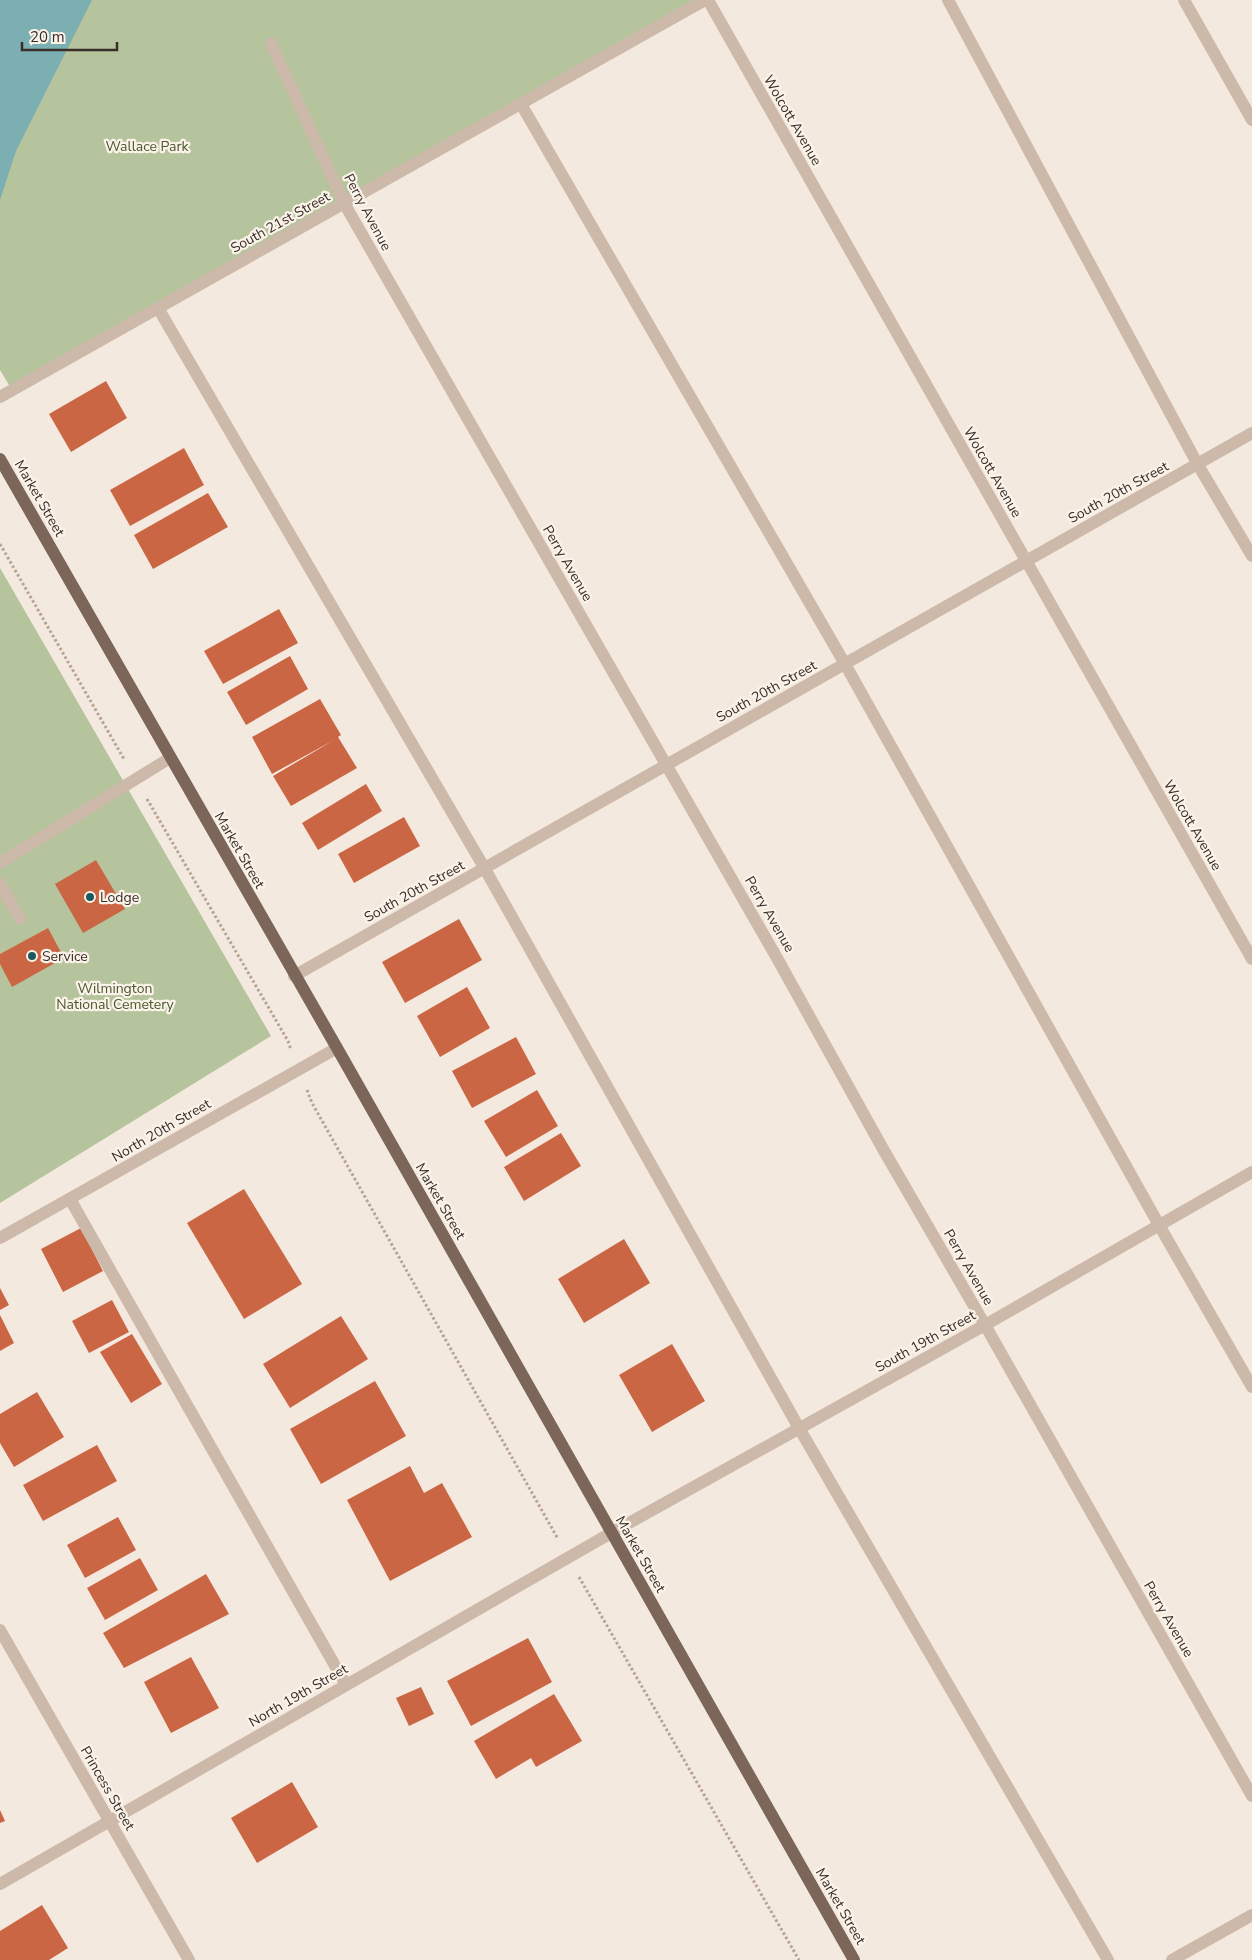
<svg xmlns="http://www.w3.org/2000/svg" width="1252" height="1960" font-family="'Nunito Sans',sans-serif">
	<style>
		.green { fill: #b6c49d }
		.water { fill: #7bafb2 }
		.building { fill: #cb6645 }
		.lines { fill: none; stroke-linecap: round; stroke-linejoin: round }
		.path { stroke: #b8a393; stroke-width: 3; stroke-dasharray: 2.5 2.5; stroke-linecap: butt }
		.lane { stroke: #ccb9a9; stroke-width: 12 }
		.street { stroke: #ccb9a9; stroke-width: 12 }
		.primary { stroke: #7c6559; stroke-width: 12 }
		.poi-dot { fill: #1c585d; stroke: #fbf3ea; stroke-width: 2 }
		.labels { text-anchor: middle; stroke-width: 4.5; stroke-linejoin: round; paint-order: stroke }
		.street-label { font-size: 14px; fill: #392e29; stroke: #fbf3ea }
		.park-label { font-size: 14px; fill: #48592c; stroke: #fbf3ea }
		.poi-label { font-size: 14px; fill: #392e29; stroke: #fbf3ea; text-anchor: start }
	</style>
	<rect width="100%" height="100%" fill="#f4e9de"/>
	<!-- green -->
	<path class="green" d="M0 0H705L12 390 0 370Z
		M0 568 271 1036 0 1203Z"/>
	<!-- water -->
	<path class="water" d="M0 0H92L16 151 0 200Z"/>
	<!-- building -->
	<path class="building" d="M106 381 127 418 71 452 49 414Z
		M184 448 204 485 130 526 110 490Z
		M208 493 228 527 153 569 134 535Z
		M279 609 298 643 223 684 204 651Z
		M290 656 308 689 246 725 227 692Z
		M320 699 341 735 338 737 357 768 291 806 273 776 334 740 272 774 252 737Z
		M366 784 382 811 318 850 302 823Z
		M404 817 420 846 354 883 338 854Z
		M96 860 125 909 83 933 55 884Z
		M459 919 482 960 405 1003 382 962Z
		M48 928 64 958 12 987 0 964V954Z
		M467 987 490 1028 440 1057 417 1016Z
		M516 1037 536 1074 472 1108 452 1071Z
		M537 1090 558 1126 506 1157 484 1121Z
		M561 1133 581 1166 524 1201 504 1167Z
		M244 1189 302 1284 244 1319 187 1223Z
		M81 1228 103 1271 63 1292 41 1249Z
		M624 1239 650 1283 584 1323 558 1279Z
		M0 1288 9 1305 0 1310Z
		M112 1300 129 1332 89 1353 72 1321Z
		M0 1315 14 1343 0 1351Z
		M341 1316 368 1359 290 1408 263 1364Z
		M132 1334 162 1384 131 1403 100 1352Z
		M672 1344 705 1401 652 1432 619 1375Z
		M375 1381 406 1436 321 1484 290 1429Z
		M37 1392 64 1437 14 1467 0 1443V1414Z
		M97 1445 117 1481 43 1521 23 1485Z
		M410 1466 424 1493 442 1483 472 1537 390 1581 347 1500Z
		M118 1517 136 1550 85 1578 67 1545Z
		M140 1558 158 1590 105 1620 87 1588Z
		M206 1574 229 1614 124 1668 103 1633Z
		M528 1638 552 1682 471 1726 447 1681Z
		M191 1657 219 1708 171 1733 144 1682Z
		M421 1687 434 1714 409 1726 396 1698Z
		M554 1694 582 1741 536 1767 531 1758 496 1779 474 1741Z
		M292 1782 318 1827 257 1863 231 1818Z
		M0 1810 5 1821 0 1823Z
		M42 1905 68 1948 49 1960H0V1931Z"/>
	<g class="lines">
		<!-- path -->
		<path class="path" d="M0 544 124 759
			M147 799 288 1041 291 1050
			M307 1090 312 1103 558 1539
			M579 1577 799 1960"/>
		<!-- lane -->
		<path class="lane" d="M948 0 1198 465 1252 556
			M521 104 845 664 1159 1225 1252 1387
			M158 308 485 869 799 1428 1108 1960
			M0 884 20 919
			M70 1199 346 1685"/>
		<!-- street -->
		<path class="street" d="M708 0 1252 959
			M1184 0 1252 120
			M271 43 344 203 777 958 883 1149 985 1325 1252 1796
			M0 397 705 0
			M0 863 170 758
			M294 976 1252 433
			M0 1238 337 1048
			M0 1630 189 1960
			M0 1884 611 1533 985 1325 1252 1172
			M1172 1960 1252 1915"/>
		<!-- primary -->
		<path class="primary" d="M0 459 337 1048 854 1960"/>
	</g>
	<!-- markers -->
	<g class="poi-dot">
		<circle cx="90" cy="897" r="5"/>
		<circle cx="32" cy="956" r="5"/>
	</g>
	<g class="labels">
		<!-- street labels -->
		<g class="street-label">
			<text transform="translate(793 120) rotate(60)" y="5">Wolcott Avenue</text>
			<text transform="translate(368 212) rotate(62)" y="5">Perry Avenue</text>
			<text transform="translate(280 222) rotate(-29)" y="5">South 21st Street</text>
			<text transform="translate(993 472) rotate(60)" y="5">Wolcott Avenue</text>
			<text transform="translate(1118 492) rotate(-29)" y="5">South 20th Street</text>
			<text transform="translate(40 498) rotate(60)" y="5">Market Street</text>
			<text transform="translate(568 563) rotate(60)" y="5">Perry Avenue</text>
			<text transform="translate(766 691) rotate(-29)" y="5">South 20th Street</text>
			<text transform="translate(1193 825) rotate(60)" y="5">Wolcott Avenue</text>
			<text transform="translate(240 850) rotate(60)" y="5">Market Street</text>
			<text transform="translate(414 891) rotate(-29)" y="5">South 20th Street</text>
			<text transform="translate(770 914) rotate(60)" y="5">Perry Avenue</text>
			<text transform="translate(161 1130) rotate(-30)" y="5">North 20th Street</text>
			<text transform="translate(441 1201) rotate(60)" y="5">Market Street</text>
			<text transform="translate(969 1267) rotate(60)" y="5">Perry Avenue</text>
			<text transform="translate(925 1341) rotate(-29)" y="5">South 19th Street</text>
			<text transform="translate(641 1554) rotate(60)" y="5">Market Street</text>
			<text transform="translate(1169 1619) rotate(60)" y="5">Perry Avenue</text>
			<text transform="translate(298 1695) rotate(-30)" y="5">North 19th Street</text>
			<text transform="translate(108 1788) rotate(60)" y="5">Princess Street</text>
			<text transform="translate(841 1906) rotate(60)" y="5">Market Street</text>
		</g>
		<!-- park labels -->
		<g class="park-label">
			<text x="147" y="151">Wallace Park</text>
			<text x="115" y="993">Wilmington<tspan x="115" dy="16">National Cemetery</tspan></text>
		</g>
		<!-- poi labels -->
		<g class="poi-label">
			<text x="100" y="902">Lodge</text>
			<text x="42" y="961">Service</text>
		</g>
	</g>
	<!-- scale -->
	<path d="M22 42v8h95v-8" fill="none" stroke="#392e29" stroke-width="2.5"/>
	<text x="30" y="42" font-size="15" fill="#392e29" stroke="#fbf3ea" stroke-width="4" paint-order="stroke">20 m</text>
</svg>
